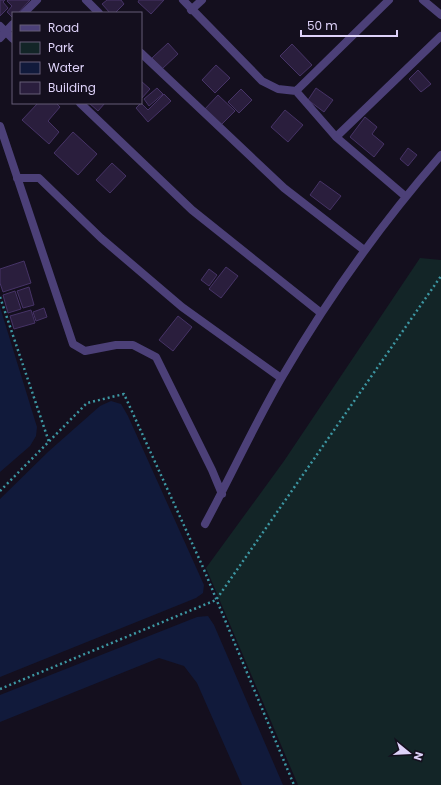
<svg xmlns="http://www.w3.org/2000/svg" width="441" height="785" font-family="Poppins,sans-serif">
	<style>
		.green { fill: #132527 }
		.water { fill: #111a3b }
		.building { fill: #2a1e3d; stroke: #463366 }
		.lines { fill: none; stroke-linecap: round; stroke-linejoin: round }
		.path { stroke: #3d97a3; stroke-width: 2.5; stroke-dasharray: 2 3; stroke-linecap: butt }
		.street { stroke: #4c4078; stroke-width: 8 }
	</style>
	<rect width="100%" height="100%" fill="#140f1e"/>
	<!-- green -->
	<path class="green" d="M420 258 441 260V785H298L206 568 284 461Z"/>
	<!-- water -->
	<path class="water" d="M0 307 37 427 36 436 30 446 0 472Z
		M111 401 121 404 128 416 204 585 203 593 196 598 0 677V499L49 451 100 406Z
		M208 616 214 625 283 785H242L197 683 184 666 159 658 0 722V695L197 617Z"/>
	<!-- building -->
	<path class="building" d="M0 0H5L3 2 8 8 0 16Z
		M8 0H30L18 13H13V18L7 12 12 6 7 1Z
		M107 0H121L124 4 115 13H110L102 4Z
		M139 0H164L151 14 138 2Z
		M168 43 178 54 162 69 152 58Z
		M292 44 312 65 300 76 280 56Z
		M216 65 230 78 215 93 202 80Z
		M418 70 431 84 421 92 409 79Z
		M141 81 150 89 141 99Z
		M157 88 163 94 149 106 144 99Z
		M316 88 333 100 324 112 308 100Z
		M241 89 252 100 239 113 228 102Z
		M164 94 171 101 148 122 136 108 141 103 148 110Z
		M218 95 235 111 220 126 204 110Z
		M38 103H56L60 107 48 121 59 132 49 144 22 120Z
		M89 103H105L98 111Z
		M285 110 303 125 288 142 271 127Z
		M365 117 377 127 372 134 384 144 374 157 350 137Z
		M73 132 97 154 78 175 54 153Z
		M408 148 417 155 408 166 400 159Z
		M112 163 126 176 110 193 96 180Z
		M320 181 341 196 330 210 310 195Z
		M24 261 31 283 3 292 0 283V269Z
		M226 267 238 276 221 298 209 289Z
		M209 269 217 275 209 286 201 280Z
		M29 287 34 305 23 308 17 291Z
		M15 291 21 309 8 313 3 295Z
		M44 308 47 317 36 321 33 312Z
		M31 310 35 323 14 329 10 316Z
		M178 316 192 327 173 351 159 340Z"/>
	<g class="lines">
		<!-- path -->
		<path class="path" d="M0 297 49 442
			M0 491 87 403 124 394 202 565 294 785
			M0 689 216 600 441 276"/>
		<!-- street -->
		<path class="street" d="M86 0 99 13
			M183 0 262 81 278 89 296 91 336 137 405 196
			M423 0 441 15
			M191 10 202 0
			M24 13 37 0
			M0 26 13 39
			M0 38 13 24
			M141 53 284 188 364 250
			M296 91 389 0
			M80 103 192 210 321 313
			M0 126 73 344 85 351 116 345H133L156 357 212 470 222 494
			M336 137 441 36
			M17 178H39L101 238 182 307 281 378
			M205 524C231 476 254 425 282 377 328 298 381 224 441 155"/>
	</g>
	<!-- legend -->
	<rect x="12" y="12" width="130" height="92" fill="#140f1e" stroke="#655d76"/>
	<rect x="20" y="25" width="20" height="6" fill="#4c4078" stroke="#655d76"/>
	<text x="48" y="32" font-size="12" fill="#ded2f9">Road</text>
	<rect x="20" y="42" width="20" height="12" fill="#132527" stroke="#655d76"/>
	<text x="48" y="52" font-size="12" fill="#ded2f9">Park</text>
	<rect x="20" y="62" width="20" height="12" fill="#111a3b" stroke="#655d76"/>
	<text x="48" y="72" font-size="12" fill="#ded2f9">Water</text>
	<rect x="20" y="82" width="20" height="12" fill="#2a1e3d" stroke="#655d76"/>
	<text x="48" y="92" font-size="12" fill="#ded2f9">Building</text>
	<!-- north arrow -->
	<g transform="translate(409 753) rotate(108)" stroke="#140f1e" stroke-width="3" paint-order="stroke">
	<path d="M0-3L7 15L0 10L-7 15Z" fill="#ded2f9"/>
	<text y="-6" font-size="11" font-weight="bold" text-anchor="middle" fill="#ded2f9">N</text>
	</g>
	<!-- scale -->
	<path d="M301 30v6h96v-6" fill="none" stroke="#ded2f9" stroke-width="2"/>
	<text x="307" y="30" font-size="12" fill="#ded2f9" stroke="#140f1e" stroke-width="3" paint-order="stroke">50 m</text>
</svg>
